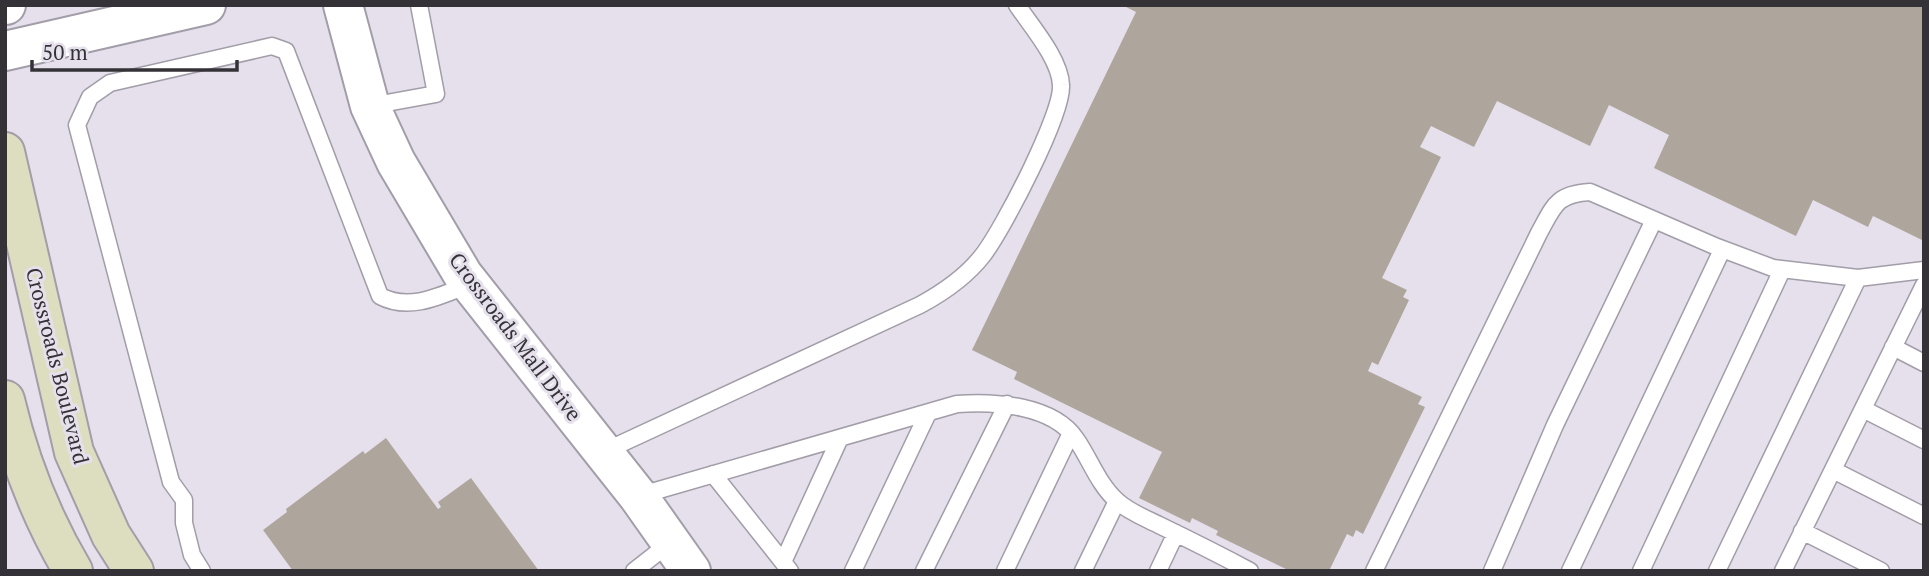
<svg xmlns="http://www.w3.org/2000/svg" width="1929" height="576" font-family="'PT Serif',serif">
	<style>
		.building { fill: #aea69d }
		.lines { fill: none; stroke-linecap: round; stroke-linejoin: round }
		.service-casing { stroke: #a29da8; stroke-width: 19 }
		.tertiary-casing { stroke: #a29da8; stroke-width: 42 }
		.secondary-casing { stroke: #a29da8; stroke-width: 42 }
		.service { stroke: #fff; stroke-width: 16 }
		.tertiary { stroke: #fff; stroke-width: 38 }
		.secondary { stroke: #ddddc0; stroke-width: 38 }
		.labels { text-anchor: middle; stroke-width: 6; stroke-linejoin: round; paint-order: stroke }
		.street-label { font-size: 21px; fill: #343237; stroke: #e5e0eb }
	</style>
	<rect width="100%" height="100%" fill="#e5e0eb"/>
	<!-- building -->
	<path class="building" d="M1122 5H1924V241L1873 216 1868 227 1813 200 1796 236 1654 168 1669 135 1609 105 1590 146 1497 101 1474 147 1431 126 1420 147 1441 157 1382 278 1407 290 1403 297 1409 300 1378 365 1372 362 1368 371 1422 397 1418 404 1425 407 1363 534 1356 530 1353 537 1347 534 1329 571H1290L1216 535 1218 531 1192 518 1190 523 1139 498 1162 452 1014 379 1017 372 972 350 1136 12Z
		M386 438 438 509 441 507 438 502 471 478 539 571H293L263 530 287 512 286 509 363 451 365 454Z"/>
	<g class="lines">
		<!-- service casing -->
		<g class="service-casing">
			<path id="service" d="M370 106 436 94 419 5
				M1893 347 1924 363
				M1863 409 1924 440
				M603 452 920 305C944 292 966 277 983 255 1003 229 1063 114 1061 85 1060 59 1031 26 1017 5
				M1833 470 1924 516
				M713 474 790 571
				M638 496 957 404C994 401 1053 405 1076 439 1090 459 1098 484 1117 501 1129 512 1145 518 1159 525 1190 540 1220 555 1250 571
				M1802 531 1881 571
				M783 562 840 438
				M202 571 192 555 184 523V500L171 482 77 125 90 97 110 83 272 46 286 51 380 296C410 312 442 295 470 284
				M634 571 671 542
				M853 571 928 413
				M924 571 1007 404
				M1005 571 1071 433
				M1083 571 1117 501
				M1158 571 1176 533
				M1374 571 1539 233C1554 206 1556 194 1590 192L1717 247 1773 268 1858 278 1924 270
				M1492 571 1555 425 1654 220
				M1570 571 1722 250
				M1641 571 1782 270
				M1717 571 1858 278
				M1783 571 1924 285"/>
		</g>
		<!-- tertiary casing -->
		<g class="tertiary-casing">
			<path id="tertiary" d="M5 5H6
				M343 5 370 106 396 162 463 275 638 496 691 571
				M5 51 206 5"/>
		</g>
		<!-- secondary casing -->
		<g class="secondary-casing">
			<path id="secondary" d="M5 152 74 452 111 535 134 571
				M5 400C19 460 41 517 73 571"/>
		</g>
		<!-- service -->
		<use href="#service" class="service"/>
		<!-- tertiary -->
		<use href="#tertiary" class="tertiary"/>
		<!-- secondary -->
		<use href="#secondary" class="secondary"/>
	</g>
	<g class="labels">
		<!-- street labels -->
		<g class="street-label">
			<text transform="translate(515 337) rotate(53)" y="7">Crossroads Mall Drive</text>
			<text transform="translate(57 366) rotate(76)" y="7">Crossroads Boulevard</text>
		</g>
	</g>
	<!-- border -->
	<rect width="1929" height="576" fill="none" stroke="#343237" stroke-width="14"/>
	<!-- scale -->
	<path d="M32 60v10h205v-10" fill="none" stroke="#343237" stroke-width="3.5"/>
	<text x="42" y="60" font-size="21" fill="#343237" stroke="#e5e0eb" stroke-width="5" paint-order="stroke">50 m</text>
</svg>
